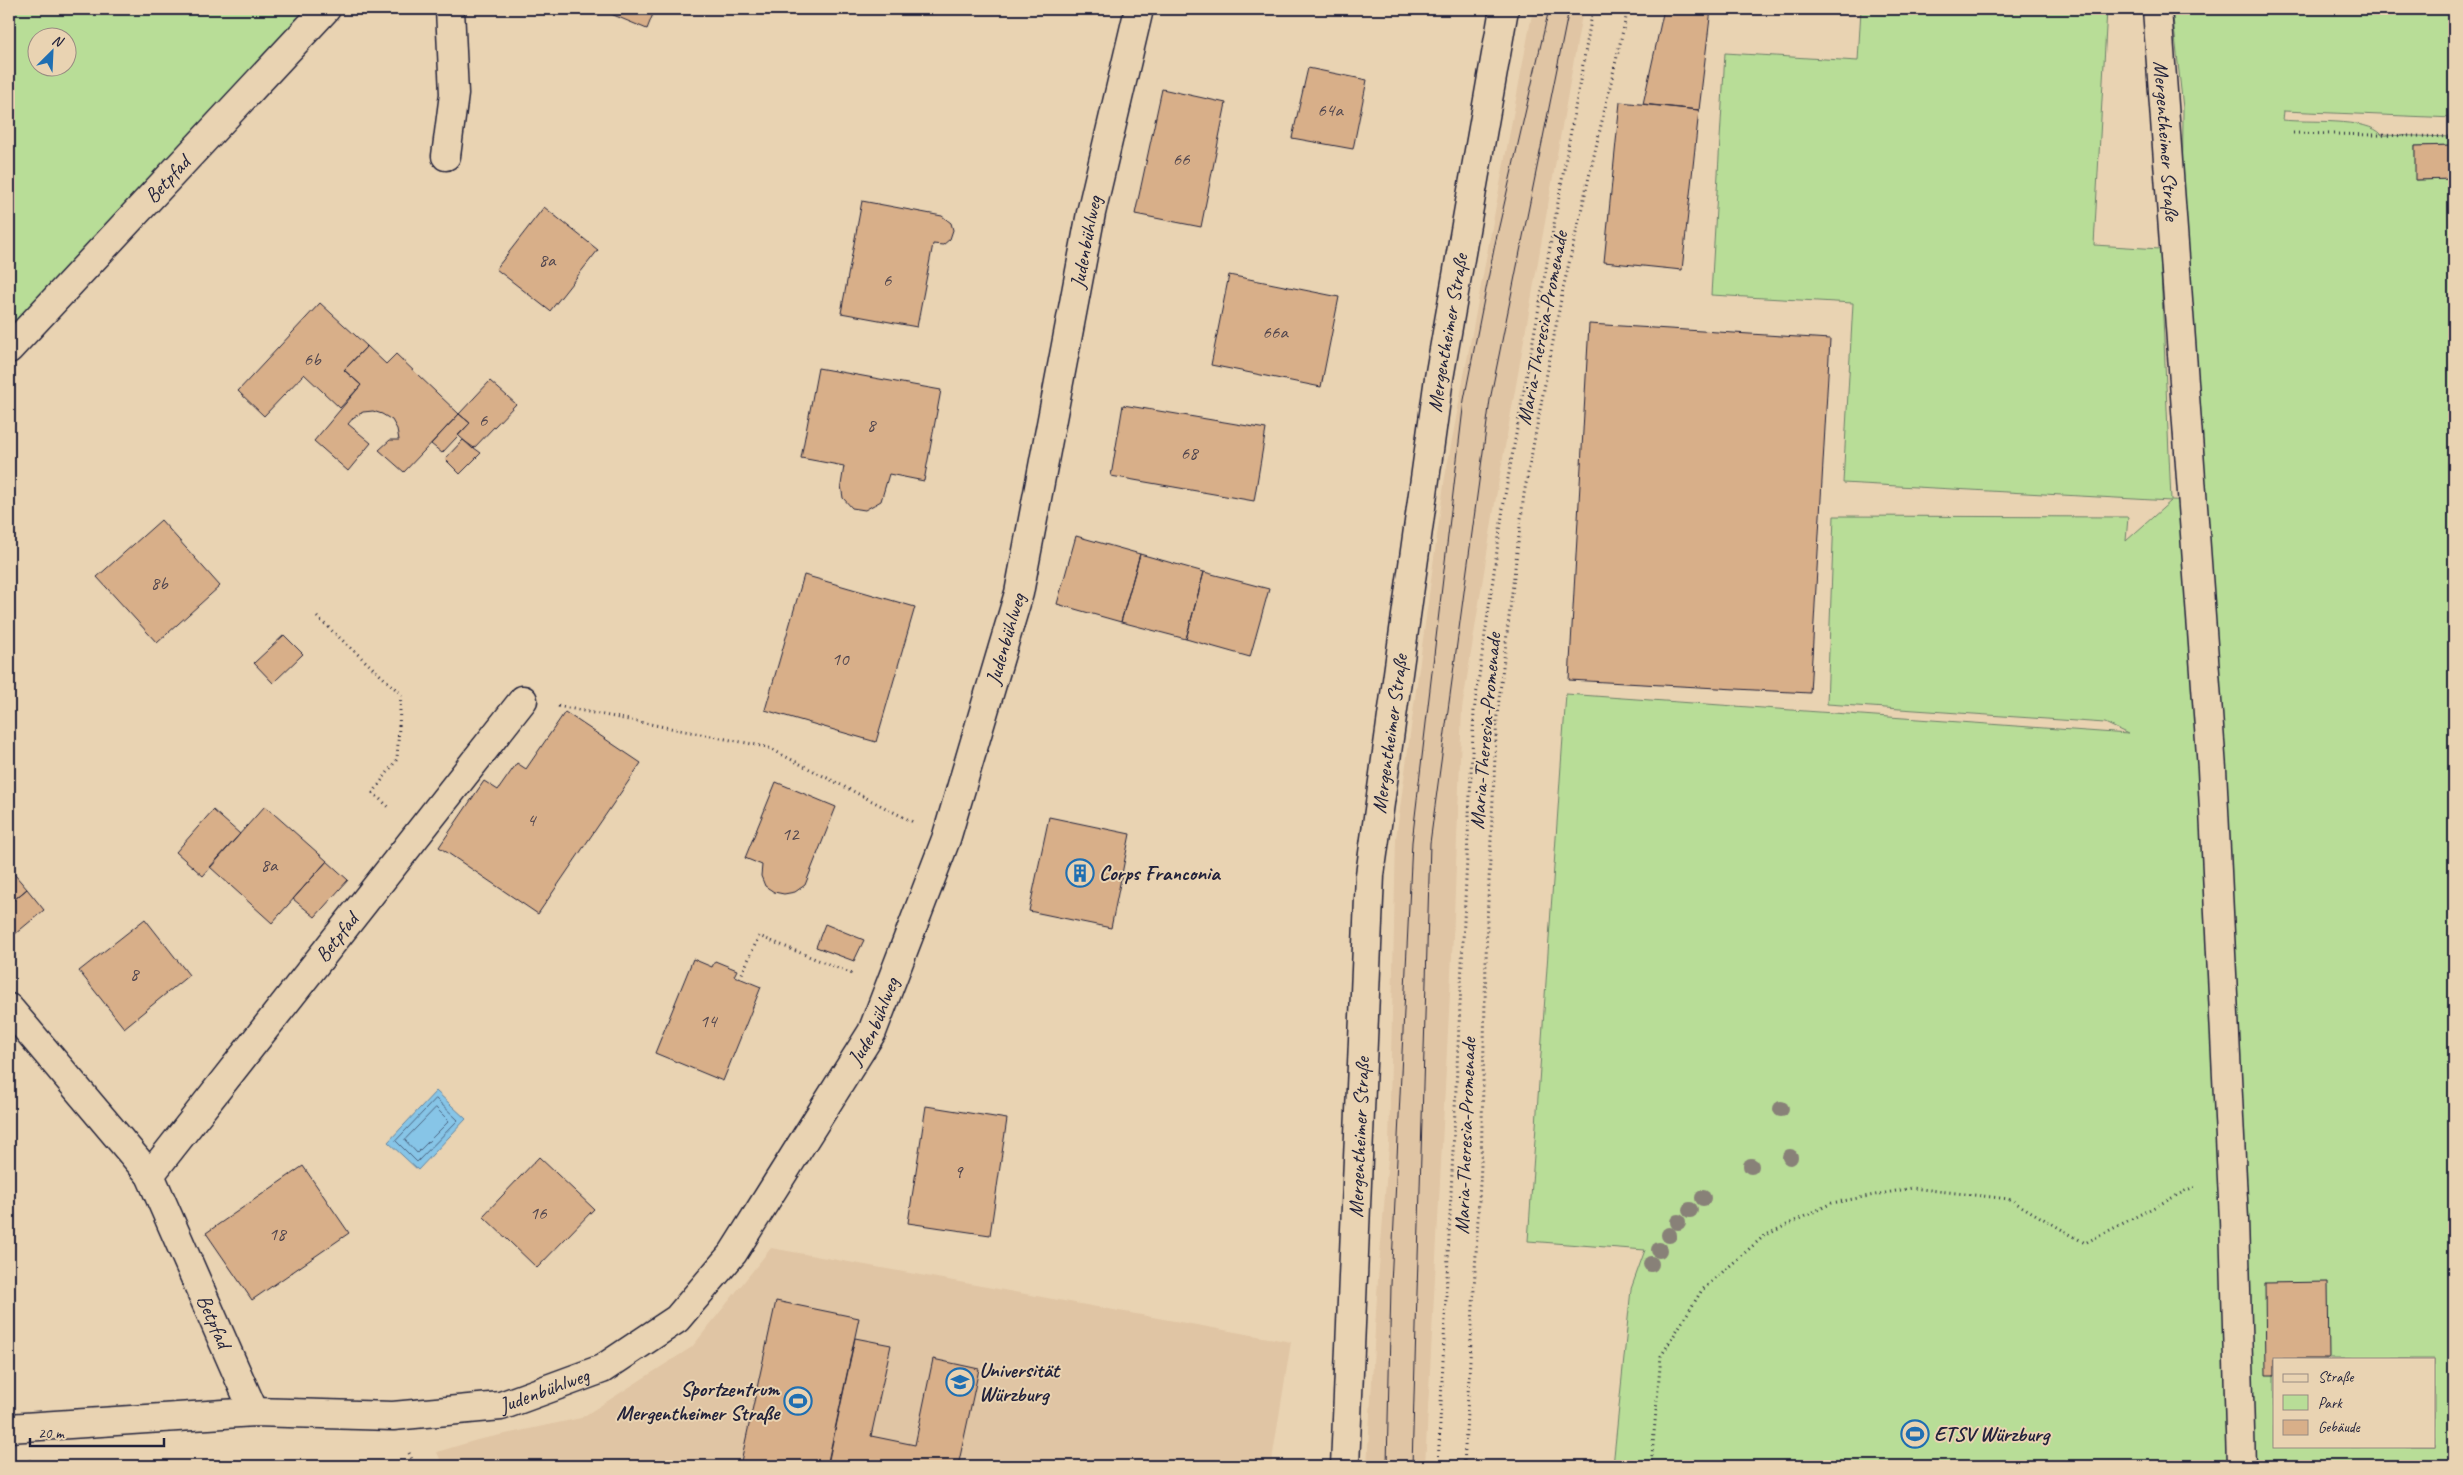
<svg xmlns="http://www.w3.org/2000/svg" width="2463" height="1475" font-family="Caveat,sans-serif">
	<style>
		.built { fill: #e0c5a4 }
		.green { fill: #b8dd97; stroke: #6d8069; fill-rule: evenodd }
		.water { fill: #87c5e7; stroke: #5f84a2 }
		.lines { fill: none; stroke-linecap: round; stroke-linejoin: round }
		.shore { stroke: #4a6380; stroke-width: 1 }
		.building { fill: #d8af89; stroke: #22223b }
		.minor-casing { stroke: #22223b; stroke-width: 31 }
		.major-casing { stroke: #22223b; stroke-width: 31 }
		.path { stroke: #22223b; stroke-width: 3; stroke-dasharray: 1 4; stroke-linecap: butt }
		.minor { stroke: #e9d3b2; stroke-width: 28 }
		.major { stroke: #e9d3b2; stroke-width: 28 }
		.tram { stroke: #22223b; stroke-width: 1 }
		.tree { fill: #888178 }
		.labels { text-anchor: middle; stroke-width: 4; stroke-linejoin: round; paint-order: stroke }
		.number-label { font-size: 19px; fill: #50454e }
		.street-label { font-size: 21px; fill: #22223b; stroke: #e9d3b2 }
		.poi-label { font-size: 21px; font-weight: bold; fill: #22223b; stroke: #e9d3b2; text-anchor: start }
	</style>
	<rect width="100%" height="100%" fill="#e9d3b2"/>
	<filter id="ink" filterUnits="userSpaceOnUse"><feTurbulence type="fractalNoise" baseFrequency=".02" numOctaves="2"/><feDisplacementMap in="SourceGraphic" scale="10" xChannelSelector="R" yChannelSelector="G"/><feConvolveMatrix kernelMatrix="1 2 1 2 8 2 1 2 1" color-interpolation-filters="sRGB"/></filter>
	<g filter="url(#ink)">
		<!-- built -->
		<path class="built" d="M1533 9H1583L1496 497 1462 709 1454 917 1425 1466H1367L1378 1279 1389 1146 1396 838 1445 477Z
			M771 1248 1291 1342 1271 1466H443L437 1452 477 1440 581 1418 692 1347Z"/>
		<!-- green -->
		<path class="green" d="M9 9H326L9 349ZM38 38H68V68H38Z
			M1861 9H2107L2094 245 2160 249 2171 500 2202 501 2182 246 2183 108 2172 9H2454V118L2284 111 2283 120C2306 123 2368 117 2382 135L2454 137V145L2415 146 2416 180 2454 179V1466H1613L1631 1289 1645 1250 1528 1241 1566 694 2128 734 2105 723 1827 704 1834 516 2128 517 2126 541 2171 501 1843 483 1853 303 1711 295 1725 53 1858 61ZM2274 1359H2434V1446H2274Z"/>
		<!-- water -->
		<path class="water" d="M436 1091 466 1119 418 1170 388 1142Z"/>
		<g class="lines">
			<!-- shore -->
			<path class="shore" d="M436 1099 458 1120 417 1162 396 1141Z
				M436 1108 449 1121 417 1153 405 1140Z"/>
		</g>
		<!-- building -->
		<path class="building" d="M599 9H655L647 29Z
			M1664 9H1711L1699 110 1643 104Z
			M1308 68 1367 80 1353 149 1292 138Z
			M1162 89 1226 103 1201 227 1135 214Z
			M1620 102 1699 110 1682 270 1604 262Z
			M2454 145V179L2415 180V146Z
			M862 201 942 216 951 223 953 230 950 239 943 245 933 244 917 327 841 313Z
			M544 207 598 250 550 311 496 269Z
			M1229 275 1339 297 1321 387 1211 365Z
			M320 303 367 346 344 370 361 385 340 408 304 374 264 416 238 391Z
			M1589 324 1830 339 1810 693 1569 680Z
			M367 346 386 364 396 354 459 414 404 472 379 450 390 440H399L397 429 392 420 382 414 373 411 363 412 354 417 348 424 371 443 348 471 314 441 361 385 344 370Z
			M818 368 941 390 924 481 889 474 881 501 865 510 852 508 843 498 841 485 844 466 801 458Z
			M490 381 516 404 473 449 458 435 470 423 459 414Z
			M1123 405 1266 429 1254 501 1111 476Z
			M459 414 470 423 442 453 431 444Z
			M463 440 481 453 460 474 445 459Z
			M161 520 220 586 157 643 97 577Z
			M1076 536 1140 554 1121 622 1057 604Z
			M1140 554 1204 572 1186 639 1121 622Z
			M1204 572 1269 589 1250 657 1186 639Z
			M804 575 915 607 876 742 765 710Z
			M284 635 303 654 273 683 254 663Z
			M565 712 641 763 538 914 439 847 484 781 498 790 517 763 526 769Z
			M776 782 836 807 805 885 795 892 784 894 774 892 765 886 761 876 762 865 745 858Z
			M265 806 327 861 272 923 210 867Z
			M213 810 240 834 203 876 176 852Z
			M1049 817 1130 834 1111 928 1029 911Z
			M327 861 348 880 315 917 293 899Z
			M9 868 27 889 9 904Z
			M27 889 44 910 9 939V904Z
			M145 919 189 975 124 1028 79 971Z
			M825 924 864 940 854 961 816 947Z
			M693 959 712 967 715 961 737 970 734 976 761 987 723 1081 655 1053Z
			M926 1106 1007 1119 990 1235 908 1223Z
			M539 1157 594 1209 537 1268 483 1216Z
			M303 1166 349 1233 252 1300 206 1233Z
			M2328 1282 2329 1359H2274V1375H2266L2265 1283Z
			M776 1301 859 1318 827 1466H740Z
			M855 1338 891 1345 871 1436 915 1445 933 1359 979 1369 958 1466H837L828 1464Z
			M31 1460 32 1466H9V1463Z"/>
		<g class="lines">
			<!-- minor casing -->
			<g class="minor-casing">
				<g id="minor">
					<path id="s1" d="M2157 9 2212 769 2234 1220 2241 1466"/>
					<path d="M446 156 454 94 450 9"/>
					<path id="s2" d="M9 349 326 9"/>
					<path id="s3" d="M9 1008 150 1175 254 1412"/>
					<path id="s4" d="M150 1175 523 700"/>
					<path id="s5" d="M9 1428 254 1412 393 1416 501 1406 602 1369 677 1319 733 1253 872 1032 946 839 1019 593 1091 213 1139 9"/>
				</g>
			</g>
			<!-- major casing -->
			<g class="major-casing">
				<g id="major">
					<path id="s6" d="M1345 1466 1370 875 1439 378 1504 9"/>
				</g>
			</g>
			<!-- path -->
			<path class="path" d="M2293 133 2454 137
				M317 617 401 694 397 759 373 793 390 808
				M558 706 767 747 913 822
				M740 978 759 936 855 975
				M409 1453 415 1466
				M1438 1466 1474 711 1505 495 1593 9
				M1464 1466 1481 1165 1487 921 1497 716 1524 494 1563 289 1628 9
				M1651 1466 1661 1356 1702 1290 1764 1236 1832 1203 1912 1188 2009 1199 2085 1243 2195 1186"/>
			<!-- minor -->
			<use href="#minor" class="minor"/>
			<!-- major -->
			<use href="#major" class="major"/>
			<!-- tram -->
			<path class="tram" d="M1387 1466 1391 1285 1412 842 1464 400 1495 244 1549 9
				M1412 1466 1430 843 1490 400 1569 9"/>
		</g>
		<!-- trees -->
		<g class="tree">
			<circle cx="1781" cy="1109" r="8"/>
			<circle cx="1790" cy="1157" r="8"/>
			<circle cx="1751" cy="1166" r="8"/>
			<circle cx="1703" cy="1198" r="8"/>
			<circle cx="1690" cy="1210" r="8"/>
			<circle cx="1678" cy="1222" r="8"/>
			<circle cx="1669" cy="1235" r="8"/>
			<circle cx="1659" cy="1250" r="8"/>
			<circle cx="1651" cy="1264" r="8"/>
		</g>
	</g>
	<!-- icons -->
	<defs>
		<g id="building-ring" transform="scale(1.4375)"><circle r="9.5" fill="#e9d3b2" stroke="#1f6fb2" stroke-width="1.5"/><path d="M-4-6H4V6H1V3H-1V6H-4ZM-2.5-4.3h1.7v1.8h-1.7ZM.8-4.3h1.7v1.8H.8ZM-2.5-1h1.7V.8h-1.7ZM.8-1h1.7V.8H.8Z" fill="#1f6fb2"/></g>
		<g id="university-ring" transform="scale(1.4375)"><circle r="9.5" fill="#e9d3b2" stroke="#1f6fb2" stroke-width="1.5"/><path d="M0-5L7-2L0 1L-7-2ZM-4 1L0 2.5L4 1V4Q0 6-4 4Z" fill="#1f6fb2"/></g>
		<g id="stadium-ring" transform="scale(1.4375)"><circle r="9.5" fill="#e9d3b2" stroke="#1f6fb2" stroke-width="1.5"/><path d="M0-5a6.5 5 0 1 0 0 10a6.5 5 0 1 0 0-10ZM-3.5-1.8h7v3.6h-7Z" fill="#1f6fb2"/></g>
	</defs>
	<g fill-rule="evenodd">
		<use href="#building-ring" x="1080" y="873"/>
		<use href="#university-ring" x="960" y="1382"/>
		<use href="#stadium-ring" x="798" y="1401"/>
		<use href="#stadium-ring" x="1915" y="1434"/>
	</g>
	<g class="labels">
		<!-- number labels -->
		<g class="number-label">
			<text x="1330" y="116">64a</text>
			<text x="1181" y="165">66</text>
			<text x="547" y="266">8a</text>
			<text x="887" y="286">6</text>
			<text x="1275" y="338">66a</text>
			<text x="312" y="365">6b</text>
			<text x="483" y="426">6</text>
			<text x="871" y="431">8</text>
			<text x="1189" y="459">68</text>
			<text x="159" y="589">8b</text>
			<text x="840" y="665">10</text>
			<text x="531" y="826">4</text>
			<text x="790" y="840">12</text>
			<text x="269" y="871">8a</text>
			<text x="134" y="980">8</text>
			<text x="708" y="1027">14</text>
			<text x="958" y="1178">9</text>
			<text x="538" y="1219">16</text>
			<text x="277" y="1240">18</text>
		</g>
		<!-- street labels -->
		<g class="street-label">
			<text dy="7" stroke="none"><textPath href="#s1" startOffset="132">Mergentheimer Straße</textPath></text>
			<text dy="7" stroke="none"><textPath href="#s2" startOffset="232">Betpfad</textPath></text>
			<text dy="7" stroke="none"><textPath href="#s5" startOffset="1859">Judenbühlweg</textPath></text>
			<text transform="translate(1542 328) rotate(-79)" y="7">Maria-Theresia-Promenade</text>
			<text dy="7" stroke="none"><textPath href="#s6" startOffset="1139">Mergentheimer Straße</textPath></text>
			<text dy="7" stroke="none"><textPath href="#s5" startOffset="1454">Judenbühlweg</textPath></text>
			<text transform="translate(1485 731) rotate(-85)" y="7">Maria-Theresia-Promenade</text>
			<text dy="7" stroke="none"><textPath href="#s6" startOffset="734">Mergentheimer Straße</textPath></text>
			<text dy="7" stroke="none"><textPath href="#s4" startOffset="302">Betpfad</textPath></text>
			<text dy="7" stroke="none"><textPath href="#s5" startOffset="1049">Judenbühlweg</textPath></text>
			<text transform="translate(1465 1136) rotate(-88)" y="7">Maria-Theresia-Promenade</text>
			<text dy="7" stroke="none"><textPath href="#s6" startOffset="329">Mergentheimer Straße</textPath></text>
			<text dy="7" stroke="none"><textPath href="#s3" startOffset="378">Betpfad</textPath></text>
			<text dy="7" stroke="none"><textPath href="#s5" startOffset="539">Judenbühlweg</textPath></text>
		</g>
		<!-- poi labels -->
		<g class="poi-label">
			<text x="1099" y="880">Corps Franconia</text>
			<text x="979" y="1377">Universität<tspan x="979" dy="24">Würzburg</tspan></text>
			<text x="779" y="1396" text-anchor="end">Sportzentrum<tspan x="779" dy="24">Mergentheimer Straße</tspan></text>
			<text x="1934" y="1441">ETSV Würzburg</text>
		</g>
	</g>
	<!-- margin -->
	<rect width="2463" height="1475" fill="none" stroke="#e9d3b2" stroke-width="30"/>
	<rect x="15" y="15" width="2433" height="1445" fill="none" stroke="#22223b" stroke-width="2" filter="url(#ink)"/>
	<!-- legend -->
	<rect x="2273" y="1358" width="162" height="90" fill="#e9d3b2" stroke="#998c82"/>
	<rect x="2283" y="1374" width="25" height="8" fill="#e9d3b2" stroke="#998c82"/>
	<text x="2318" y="1382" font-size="15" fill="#22223b">Straße</text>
	<rect x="2283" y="1395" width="25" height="15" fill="#b8dd97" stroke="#998c82"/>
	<text x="2318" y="1408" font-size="15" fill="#22223b">Park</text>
	<rect x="2283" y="1420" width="25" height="15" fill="#d8af89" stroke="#998c82"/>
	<text x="2318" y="1432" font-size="15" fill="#22223b">Gebäude</text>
	<!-- north arrow -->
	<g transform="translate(52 52) rotate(24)"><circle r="24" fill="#e9d3b2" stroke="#998c82"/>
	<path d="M0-4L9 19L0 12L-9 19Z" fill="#1f6fb2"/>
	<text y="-8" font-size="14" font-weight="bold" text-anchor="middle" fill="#22223b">N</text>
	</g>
	<!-- scale -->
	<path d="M30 1438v8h134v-8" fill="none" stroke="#22223b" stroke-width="2.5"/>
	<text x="38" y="1438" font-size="15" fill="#22223b" stroke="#e9d3b2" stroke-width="4" paint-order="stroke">20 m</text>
</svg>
